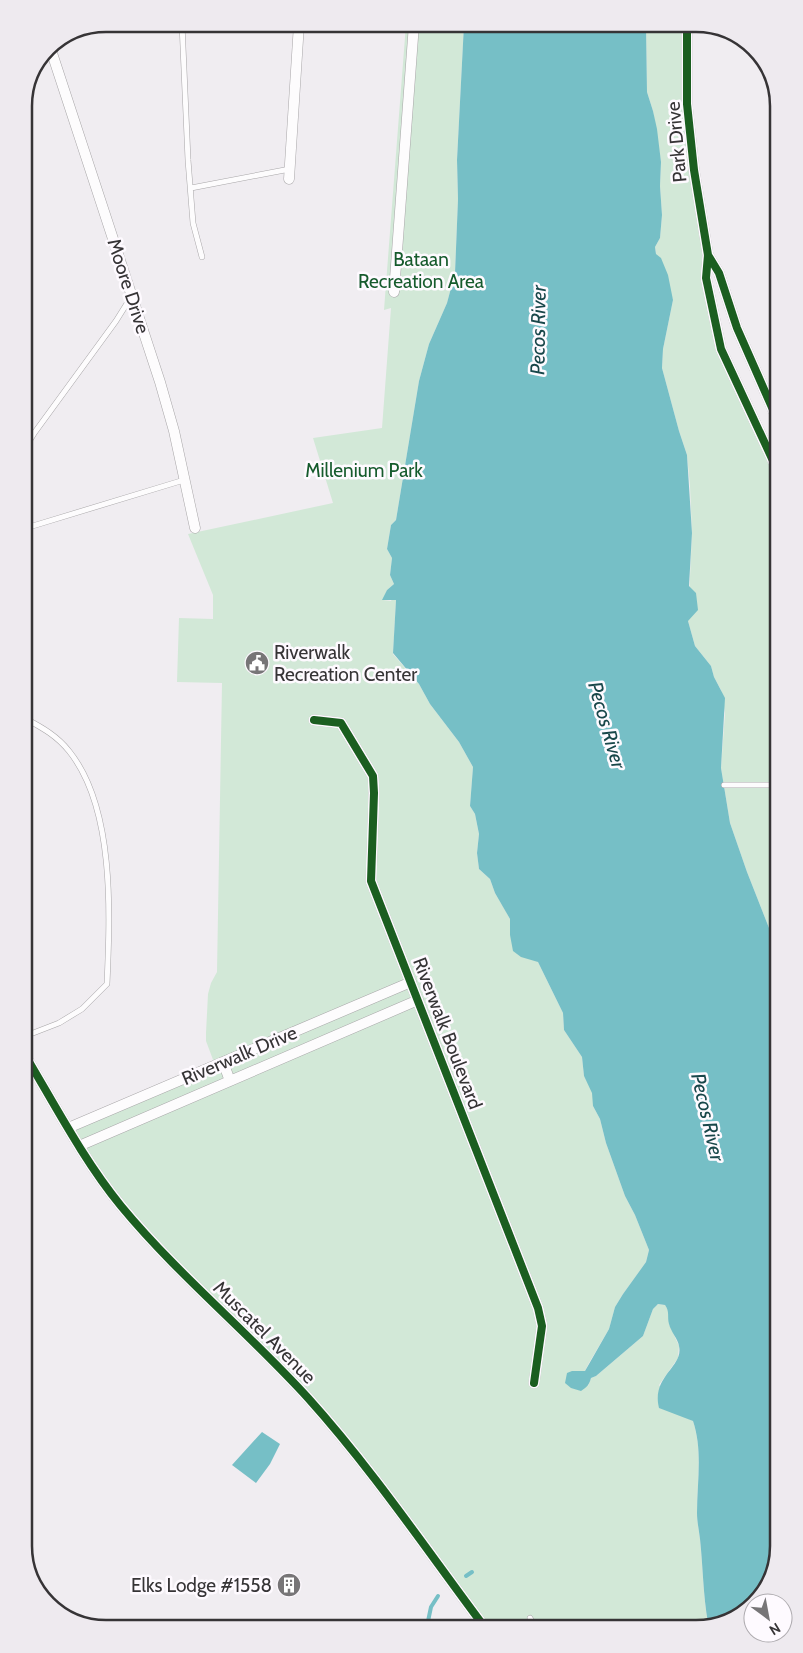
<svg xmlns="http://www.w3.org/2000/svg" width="803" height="1653" font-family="Cabin,sans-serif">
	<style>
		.green { fill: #d2e8d7 }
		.water { fill: #76bfc6 }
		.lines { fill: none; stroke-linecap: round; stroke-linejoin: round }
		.stream { stroke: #76bfc6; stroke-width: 4 }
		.lane-casing { stroke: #a8a6a8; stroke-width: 6 }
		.street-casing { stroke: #a8a6a8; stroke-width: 11 }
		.lane { stroke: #fdfcfd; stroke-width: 5 }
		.street { stroke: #fdfcfd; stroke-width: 10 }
		.cycleway-casing { stroke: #fefaff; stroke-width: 11 }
		.cycleway { stroke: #1b5e20; stroke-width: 8 }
		.labels { text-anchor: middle; stroke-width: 5; stroke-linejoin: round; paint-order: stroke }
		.street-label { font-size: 19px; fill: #363436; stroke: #fefaff }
		.park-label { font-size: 19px; fill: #165b2d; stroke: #fefaff }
		.poi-label { font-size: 19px; fill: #363436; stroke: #fefaff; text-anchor: start }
		.water-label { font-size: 20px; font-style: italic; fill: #18474a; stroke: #fefaff }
		.rim { fill: none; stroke: #363436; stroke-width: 2.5 }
	</style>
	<rect width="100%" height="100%" fill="#f0edf1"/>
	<!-- green -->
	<path class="green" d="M406 24H464L457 160 458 199 455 273 447 303 429 344 419 381 396 520 391 525 387 549 392 558 390 575 394 584 387 590 383 600 391 601 392 599 396 600 393 654 419 684 430 704 459 742 473 767 470 806 475 814 479 834 477 853 479 869 490 879 495 893 504 908 510 919V935L538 962 563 1013 564 1030 582 1057 584 1076 593 1093V1106L600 1119 606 1143 625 1196 635 1215 649 1250 646 1262 623 1294 615 1307 609 1329 589 1363 585 1371 588 1386 591 1378 596 1376 643 1336 653 1309 658 1304 665 1305 669 1311V1324L679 1346 678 1358 659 1385 685 1417 693 1421C703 1451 697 1482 697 1513 697 1522 699 1530 700 1539 703 1567 703 1595 708 1623L483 1625 341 1437 141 1229 68 1128 215 1065 206 1041V1033L208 994 211 983 217 972 222 683 177 682 179 618 213 619V595L188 534 333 503 313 438 382 428 391 308 384 310Z
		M646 24H687L686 68 706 278 721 349 775 465 777 955 771 933 747 872 730 823 721 768 725 713 721 690 714 677 711 666 695 646 688 621 692 533 690 486 687 455 679 431 662 368 663 349 673 300 656 254 655 247 660 238 662 215 660 186 661 162 653 111 647 92Z"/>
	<!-- water -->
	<path class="water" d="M464 24H646L647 92 653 111 657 129 661 162 660 186 662 215 660 238 655 247 656 254 661 258 668 275 673 300 663 349 662 368 679 431 687 455 692 533 689 586 696 593 698 610 688 621 695 646 711 666 714 677 725 698 721 768 730 823 747 872 771 933 777 955 779 1547 765 1593 728 1623H708C703 1595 703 1567 700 1539 699 1530 697 1522 697 1513 697 1482 703 1451 693 1421L659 1408C651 1376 684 1367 679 1346 678 1339 671 1332 669 1324 667 1316 670 1312 665 1305L658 1304 653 1309 643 1336 596 1376 591 1378C589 1385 587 1387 581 1391L571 1388 565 1383 567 1373 572 1371H585L609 1329 615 1307 623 1294 646 1262 649 1250 635 1215 625 1196 606 1143 600 1119 593 1106 592 1093 584 1076 582 1057 564 1030 563 1013 538 962 521 957 513 951 510 935V919L495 893 490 879 479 869 477 853 479 834 475 814 470 806 473 767 459 742 430 704 419 684 393 653 396 600H382L387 590 394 584 390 575 392 558 387 549 391 525 396 520 419 381 429 344 447 303 455 273 458 199 457 160Z
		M262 1432 280 1444 270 1464 256 1483 232 1465Z"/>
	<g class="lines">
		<!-- stream -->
		<path class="stream" d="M466 1576 472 1572
			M427 1626 431 1607 438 1596"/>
		<!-- lane casing -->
		<g class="lane-casing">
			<path id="lane" d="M182 24 188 160 193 223 202 257
				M191 188 290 169
				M25 448 35 432 116 321 131 297
				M26 528 184 480
				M26 719C43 728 57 736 69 751 115 808 110 914 107 984L82 1009 59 1023 28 1035
				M724 785H776
				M530 1618 534 1625"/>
		</g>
		<!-- street casing -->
		<g class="street-casing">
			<path id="street" d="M687 24V104L694 170 708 255 706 278 721 349 775 465
				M50 47 160 382 174 431 195 528
				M289 179 299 24
				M708 255 719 273 737 328 774 412
				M394 292 414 24
				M314 720 341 723 373 776 374 793 371 881 538 1308 542 1326 534 1383
				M28 1060C57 1109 85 1162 121 1206 178 1275 248 1332 308 1398 372 1469 426 1549 483 1625
				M223 1062 230 1081
				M68 1128 411 982
				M79 1146 418 1000"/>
		</g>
		<!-- lane -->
		<use href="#lane" class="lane"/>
		<!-- street -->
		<use href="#street" class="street"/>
		<!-- cycleway casing -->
		<g class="cycleway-casing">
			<path id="cycleway" d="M687 24V104L694 170 708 255 706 278 721 349 775 465
				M708 255 719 273 737 328 774 412
				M314 720 341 723 373 776 374 793 371 881 538 1308 542 1326 534 1383
				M28 1060C57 1109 85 1162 121 1206 178 1275 248 1332 308 1398 372 1469 426 1549 483 1625"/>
		</g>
		<!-- cycleway -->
		<use href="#cycleway" class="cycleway"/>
	</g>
	<!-- icons -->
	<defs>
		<g id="civic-disc" transform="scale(1.25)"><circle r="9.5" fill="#777577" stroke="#fefaff"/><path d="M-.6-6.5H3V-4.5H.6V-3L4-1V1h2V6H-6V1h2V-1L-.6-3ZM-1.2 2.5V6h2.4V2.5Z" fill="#fff"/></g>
		<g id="building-disc" transform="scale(1.25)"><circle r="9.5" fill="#777577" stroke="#fefaff"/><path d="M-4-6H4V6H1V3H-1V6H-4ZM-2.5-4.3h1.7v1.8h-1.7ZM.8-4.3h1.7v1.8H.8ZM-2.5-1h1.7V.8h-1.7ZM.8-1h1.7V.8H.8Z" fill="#fff"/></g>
	</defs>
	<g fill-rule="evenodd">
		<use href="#civic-disc" x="257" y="663"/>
		<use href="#building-disc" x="289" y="1585"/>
	</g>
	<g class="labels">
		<!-- street labels -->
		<g class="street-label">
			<text transform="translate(676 142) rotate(-95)" y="7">Park Drive</text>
			<text transform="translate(129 286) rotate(72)" y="7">Moore Drive</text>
			<text transform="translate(448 1033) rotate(69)" y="7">Riverwalk Boulevard</text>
			<text transform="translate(239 1055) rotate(-23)" y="7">Riverwalk Drive</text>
			<text transform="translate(265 1332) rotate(45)" y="7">Muscatel Avenue</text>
		</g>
		<!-- park labels -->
		<g class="park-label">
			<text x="421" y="266">Bataan<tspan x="421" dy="22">Recreation Area</tspan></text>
			<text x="364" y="477">Millenium Park</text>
		</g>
		<!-- poi labels -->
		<g class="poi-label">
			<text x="274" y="659">Riverwalk<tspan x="274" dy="22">Recreation Center</tspan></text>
			<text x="272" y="1592" text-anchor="end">Elks Lodge #1558</text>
		</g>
		<!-- water labels -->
		<g class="water-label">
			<text transform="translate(538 330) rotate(-89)" y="7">Pecos River</text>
			<text transform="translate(607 725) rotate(74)" y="7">Pecos River</text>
			<text transform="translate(708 1117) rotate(77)" y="7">Pecos River</text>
		</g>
	</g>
	<!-- crop -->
	<path d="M0 0H803V1653H0ZM106 32H696A74 74 0 0 1 770 106V1546A74 74 0 0 1 696 1620H106A74 74 0 0 1 32 1546V106A74 74 0 0 1 106 32Z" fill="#eeeaef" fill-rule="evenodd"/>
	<path class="rim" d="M106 32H696A74 74 0 0 1 770 106V1546A74 74 0 0 1 696 1620H106A74 74 0 0 1 32 1546V106A74 74 0 0 1 106 32Z"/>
	<!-- north arrow -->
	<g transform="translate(768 1618) rotate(148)"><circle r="24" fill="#fefaff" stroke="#aeabaf"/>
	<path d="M0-4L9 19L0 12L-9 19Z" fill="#777577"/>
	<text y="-8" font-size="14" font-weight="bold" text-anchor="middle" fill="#363436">N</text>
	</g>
</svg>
